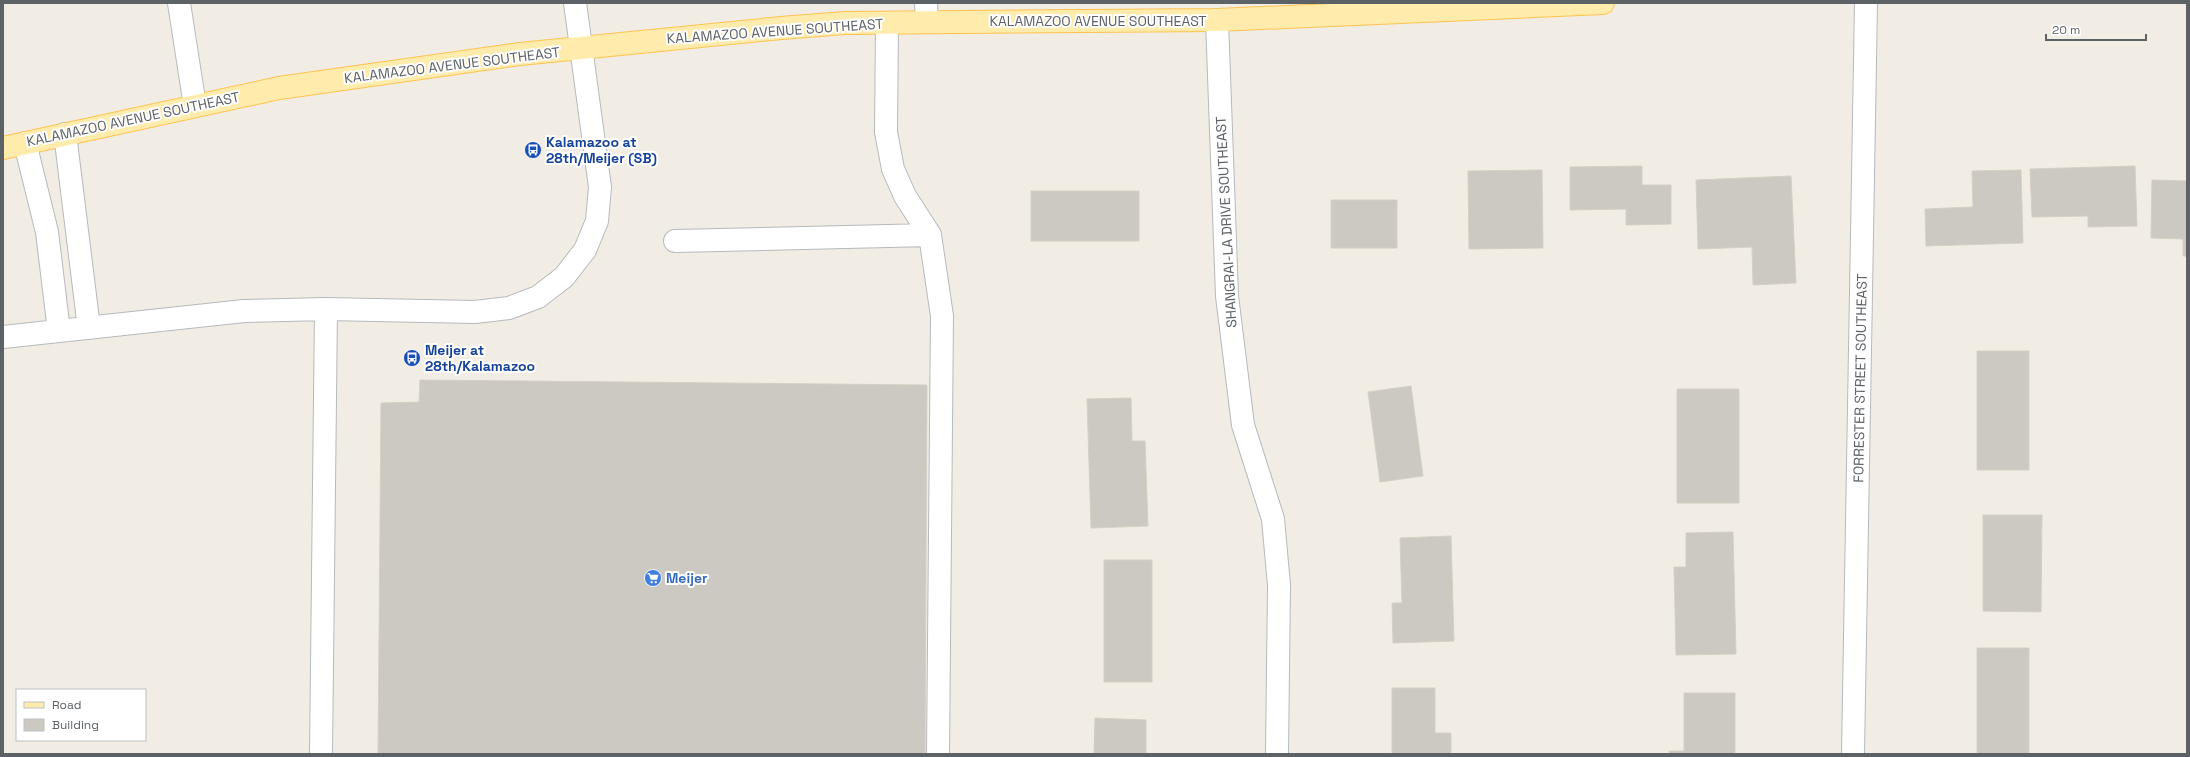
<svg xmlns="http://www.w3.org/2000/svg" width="2190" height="757" font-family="'Space Grotesk',sans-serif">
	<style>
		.building { fill: #ccc8c2; stroke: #d6cfc3 }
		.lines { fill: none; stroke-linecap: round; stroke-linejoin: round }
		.minor-casing { stroke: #b6b9bd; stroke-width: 24 }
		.major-casing { stroke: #ffc250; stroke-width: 24 }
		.minor { stroke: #fff; stroke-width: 22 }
		.major { stroke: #ffecac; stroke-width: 22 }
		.labels { text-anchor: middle; stroke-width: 4; stroke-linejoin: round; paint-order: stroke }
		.street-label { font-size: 14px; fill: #5d6267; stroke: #fff }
		.transit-label { font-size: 14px; font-weight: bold; fill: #164399; stroke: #fff; text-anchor: start }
		.shop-label { font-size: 14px; font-weight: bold; fill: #366cbe; stroke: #fff; text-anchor: start }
	</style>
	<rect width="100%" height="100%" fill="#f1ede5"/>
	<!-- building -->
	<path class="building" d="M1642 166V185H1671V224L1626 225V209L1570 210V167Z
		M2135 166 2137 226 2088 227V216L2032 217 2030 169Z
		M1542 170 1543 248 1469 249 1468 171Z
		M2021 170 2023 243 1926 246 1925 209 1973 207 1972 171Z
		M1791 176 1796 283 1753 285 1752 247 1698 249 1696 180Z
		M2152 180 2187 181V256H2183V239L2151 238Z
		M1031 191H1139V241H1031Z
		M1331 200H1397V248H1331Z
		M1977 351H2029V470H1977Z
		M420 380 927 385 925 754H378L381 403 419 402Z
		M1411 386 1423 476 1380 482 1368 392Z
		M1677 389H1739V503H1677Z
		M1131 398 1132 441H1145L1148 526 1091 528 1087 399Z
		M1983 515H2042L2041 612 1983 611Z
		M1733 532 1736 654 1676 655 1674 567H1686V533Z
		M1451 536 1454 641 1393 643 1392 603H1402L1400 538Z
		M1104 560H1152V682H1104Z
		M1977 648H2029V754H1977Z
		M1392 688H1435V733H1451V754H1392Z
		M1684 693H1735V754H1669V751H1684Z
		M1095 718 1146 720V754H1094Z"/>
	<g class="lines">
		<!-- minor casing -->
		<g class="minor-casing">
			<path id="minor" d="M179 3 195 106
				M926 3 927 22
				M1217 20 1227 296 1243 425 1273 519 1279 585 1277 754
				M887 23 886 132 893 169 905 196 930 235 942 316 938 754
				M65 134 89 328
				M25 143 47 232 59 331
				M675 241 930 235
				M3 337 244 311 326 309 475 312 509 308 538 297 564 277 585 250 597 221 600 187 575 3
				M321 754 326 309
				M1853 754 1866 3"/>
		</g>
		<!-- major casing -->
		<g class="major-casing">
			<path id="major" d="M3 148 279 88 520 54 781 28 845 23 1217 20 1603 3"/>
		</g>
		<!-- minor -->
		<use href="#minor" class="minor"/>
		<!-- major -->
		<use href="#major" class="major"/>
	</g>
	<!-- icons -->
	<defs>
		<g id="bus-disc" transform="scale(0.9)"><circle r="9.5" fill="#1a4fb4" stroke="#fff"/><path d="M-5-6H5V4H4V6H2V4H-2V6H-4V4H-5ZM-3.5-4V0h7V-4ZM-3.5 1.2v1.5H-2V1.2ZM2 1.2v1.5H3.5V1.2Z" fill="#fff"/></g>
		<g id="supermarket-disc" transform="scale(0.9)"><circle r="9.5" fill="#3f7fe0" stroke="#fff"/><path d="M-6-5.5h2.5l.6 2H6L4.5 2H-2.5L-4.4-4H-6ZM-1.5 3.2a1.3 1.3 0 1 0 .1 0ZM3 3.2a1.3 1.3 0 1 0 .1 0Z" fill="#fff"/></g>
	</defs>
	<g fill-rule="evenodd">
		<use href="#bus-disc" x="533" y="150"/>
		<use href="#bus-disc" x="412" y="358"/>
		<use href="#supermarket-disc" x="653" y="578"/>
	</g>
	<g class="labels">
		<!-- street labels -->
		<g class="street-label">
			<text x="1098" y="26">KALAMAZOO AVENUE SOUTHEAST</text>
			<text transform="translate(775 31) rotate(-4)" y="5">KALAMAZOO AVENUE SOUTHEAST</text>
			<text transform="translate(452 65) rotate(-7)" y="5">KALAMAZOO AVENUE SOUTHEAST</text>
			<text transform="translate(133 119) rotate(-12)" y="5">KALAMAZOO AVENUE SOUTHEAST</text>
			<text transform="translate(1226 222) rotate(-93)" y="5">SHANGRAI-LA DRIVE SOUTHEAST</text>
			<text transform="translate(1860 378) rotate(-89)" y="5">FORRESTER STREET SOUTHEAST</text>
		</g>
		<!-- transit labels -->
		<g class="transit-label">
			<text x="546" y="147">Kalamazoo at<tspan x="546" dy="16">28th/Meijer (SB)</tspan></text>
			<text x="425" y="355">Meijer at<tspan x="425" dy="16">28th/Kalamazoo</tspan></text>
		</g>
		<!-- shop labels -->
		<g class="shop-label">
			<text x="666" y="583">Meijer</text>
		</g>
	</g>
	<!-- border -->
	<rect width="2190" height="757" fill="none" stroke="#5d6267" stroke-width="8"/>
	<!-- legend -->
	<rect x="16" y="689" width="130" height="52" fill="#ffffff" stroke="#bec0c2"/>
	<rect x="24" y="702" width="20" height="6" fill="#ffecac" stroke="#bec0c2"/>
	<text x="52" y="709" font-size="12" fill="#5d6267">Road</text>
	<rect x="24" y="719" width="20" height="12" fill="#ccc8c2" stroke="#bec0c2"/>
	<text x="52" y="729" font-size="12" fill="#5d6267">Building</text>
	<!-- scale -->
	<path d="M2046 34v6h100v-6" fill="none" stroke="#5d6267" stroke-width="2"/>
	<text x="2052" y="34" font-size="12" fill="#5d6267" stroke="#ffffff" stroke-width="3" paint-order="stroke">20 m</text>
</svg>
